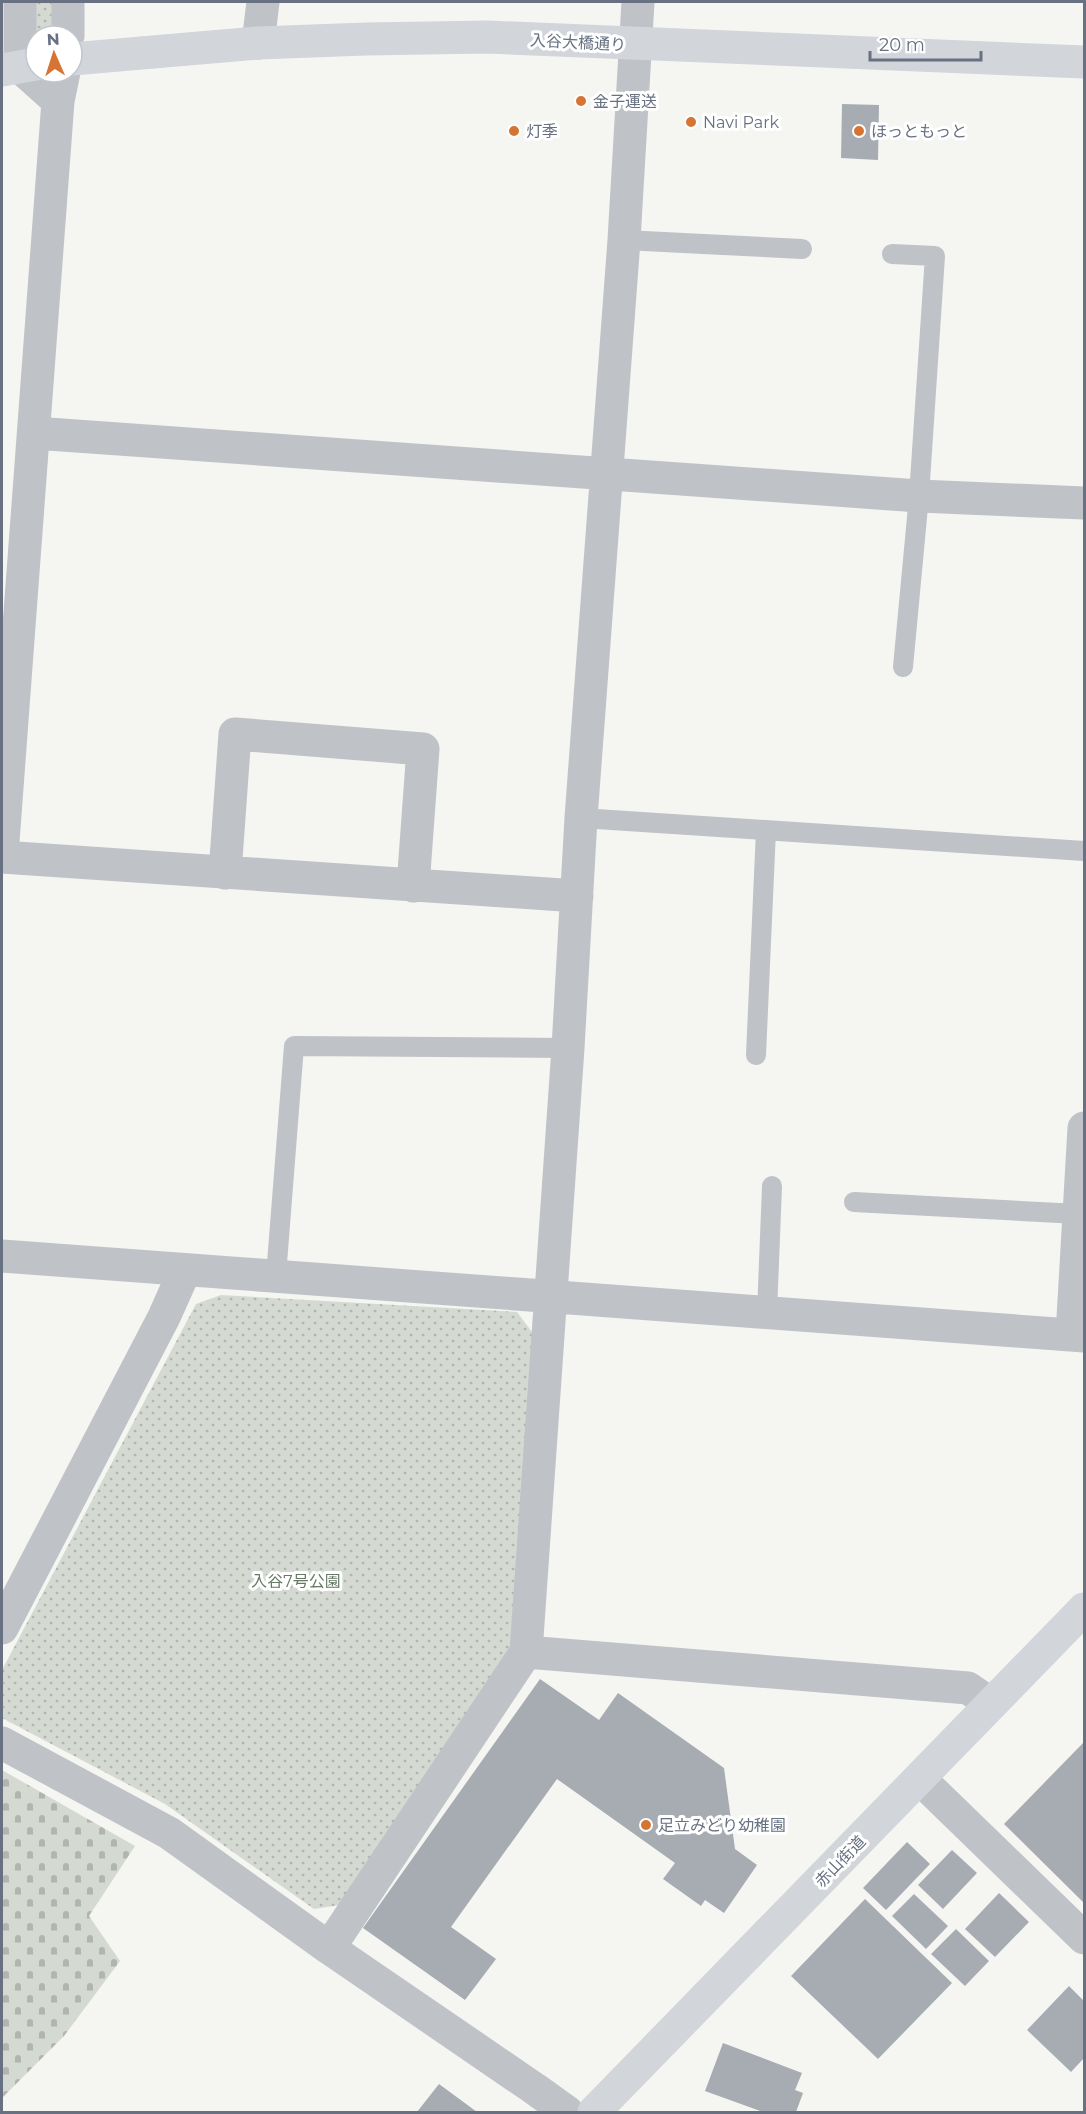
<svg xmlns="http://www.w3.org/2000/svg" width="1086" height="2114" font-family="Montserrat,'Noto Sans JP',sans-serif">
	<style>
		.cemetery { fill: url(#cemetery-stones) }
		.park { fill: url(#park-dots) }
		.building { fill: #a7acb3 }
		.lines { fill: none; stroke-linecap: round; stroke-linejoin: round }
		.lane { stroke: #bfc2c6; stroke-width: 20 }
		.street { stroke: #bfc2c6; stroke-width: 33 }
		.secondary { stroke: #d2d5da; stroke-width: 33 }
		.poi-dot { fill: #d57433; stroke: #fff; stroke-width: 2 }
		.labels { text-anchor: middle; stroke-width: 6; stroke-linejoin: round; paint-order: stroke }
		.street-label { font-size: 16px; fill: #677181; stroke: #fff }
		.poi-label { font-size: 16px; fill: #677181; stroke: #fff; text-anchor: start }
		.park-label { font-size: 16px; fill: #667965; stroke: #fff }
	</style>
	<defs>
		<pattern id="cemetery-stones" width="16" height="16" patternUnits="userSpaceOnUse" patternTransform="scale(1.5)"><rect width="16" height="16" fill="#d4dad2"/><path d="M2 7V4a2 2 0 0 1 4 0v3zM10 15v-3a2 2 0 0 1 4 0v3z" fill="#b0b5b0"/></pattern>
		<pattern id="park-dots" width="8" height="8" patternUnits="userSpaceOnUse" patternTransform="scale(1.5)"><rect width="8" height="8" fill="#d4dad2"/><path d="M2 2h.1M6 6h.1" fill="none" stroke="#b0b5b0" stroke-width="1.8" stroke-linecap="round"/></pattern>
	</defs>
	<rect width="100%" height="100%" fill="#f5f5f2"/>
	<!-- cemetery -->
	<path class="cemetery" d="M2 1770 135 1846 89 1916 120 1961 64 2036 2 2098Z"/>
	<!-- park -->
	<path class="park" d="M29 2H57V36H36Z
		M221 1295 517 1312 535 1336 513 1652 340 1905 314 1909 165 1804 2 1718V1670L196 1304Z"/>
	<!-- building -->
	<path class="building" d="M842 104 879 105 878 160 841 158Z
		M540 1679 599 1720 618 1693 724 1768 735 1849 757 1865 724 1913 705 1900 701 1906 663 1879 675 1863 557 1779 451 1927 496 1959 465 2000 363 1928Z
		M1084 1742V1903L1004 1824Z
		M907 1842 930 1864 886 1910 863 1888Z
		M952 1850 977 1873 943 1909 918 1885Z
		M999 1893 1029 1922 995 1957 965 1929Z
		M914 1894 948 1926 926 1949 892 1916Z
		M865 1899 952 1983 878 2059 791 1976Z
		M956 1929 989 1961 965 1986 931 1954Z
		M1069 1986 1084 2001V2058L1071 2072 1027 2030Z
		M723 2043 802 2073 795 2090 803 2093 796 2112H763L705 2091Z
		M439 2084 477 2112H417Z"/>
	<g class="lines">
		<!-- lane -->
		<path class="lane" d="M624 240 802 249
			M892 254 935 256 919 496 903 667
			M581 818 1084 851
			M756 1055 766 830
			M854 1202 1078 1214
			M276 1276 294 1046 568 1048
			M767 1313 772 1186"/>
		<!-- street -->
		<path class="street" d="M20 2V67L58 101
			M68 36V2
			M258 43 263 2
			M34 433 919 496 1084 503
			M2 855 58 101 64 72
			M2 857 577 896
			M225 873 235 734 423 749 413 886
			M2 1256 1084 1336
			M1072 1335 1084 1128
			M2 1628 164 1317 185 1270
			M526 1652 568 1048 581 818 624 240 638 2
			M2 1743 169 1833 329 1948 535 2089 567 2112
			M920 1779 1084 1938
			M329 1948 526 1652 968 1688 991 1704"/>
		<!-- secondary -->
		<path class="secondary" d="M72 59 258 43 366 39 487 37 1084 62
			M2 70 36 64
			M594 2112 1084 1609"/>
	</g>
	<!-- markers -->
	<g class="poi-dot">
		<circle cx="581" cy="101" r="6"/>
		<circle cx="691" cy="122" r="6"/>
		<circle cx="514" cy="131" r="6"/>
		<circle cx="859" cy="131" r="6"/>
		<circle cx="646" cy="1825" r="6"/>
	</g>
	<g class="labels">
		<!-- street labels -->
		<g class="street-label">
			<text transform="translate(578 42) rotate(3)" y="6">入谷大橋通り</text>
			<text transform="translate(840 1861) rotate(-46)" y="6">赤山街道</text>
		</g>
		<!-- poi labels -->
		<g class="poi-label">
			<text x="593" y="107">金子運送</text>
			<text x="703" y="128">Navi Park</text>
			<text x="526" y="137">灯季</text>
			<text x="871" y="137">ほっともっと</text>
			<text x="658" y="1831">足立みどり幼稚園</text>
		</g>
		<!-- park labels -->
		<g class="park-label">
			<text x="296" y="1587">入谷7号公園</text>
		</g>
	</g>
	<!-- border -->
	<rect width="1086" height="2114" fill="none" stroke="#677181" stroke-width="6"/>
	<!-- north arrow -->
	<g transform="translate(54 54) rotate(357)"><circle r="28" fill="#ffffff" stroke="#c2c6cd" stroke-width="1.5"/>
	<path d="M0-4.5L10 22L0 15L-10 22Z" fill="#d57433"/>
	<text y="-9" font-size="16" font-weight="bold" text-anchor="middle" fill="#677181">N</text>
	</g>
	<!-- scale -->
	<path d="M870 51v9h111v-9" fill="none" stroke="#677181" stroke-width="3"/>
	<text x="879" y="51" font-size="18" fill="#677181" stroke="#ffffff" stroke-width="4.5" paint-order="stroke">20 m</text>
</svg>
